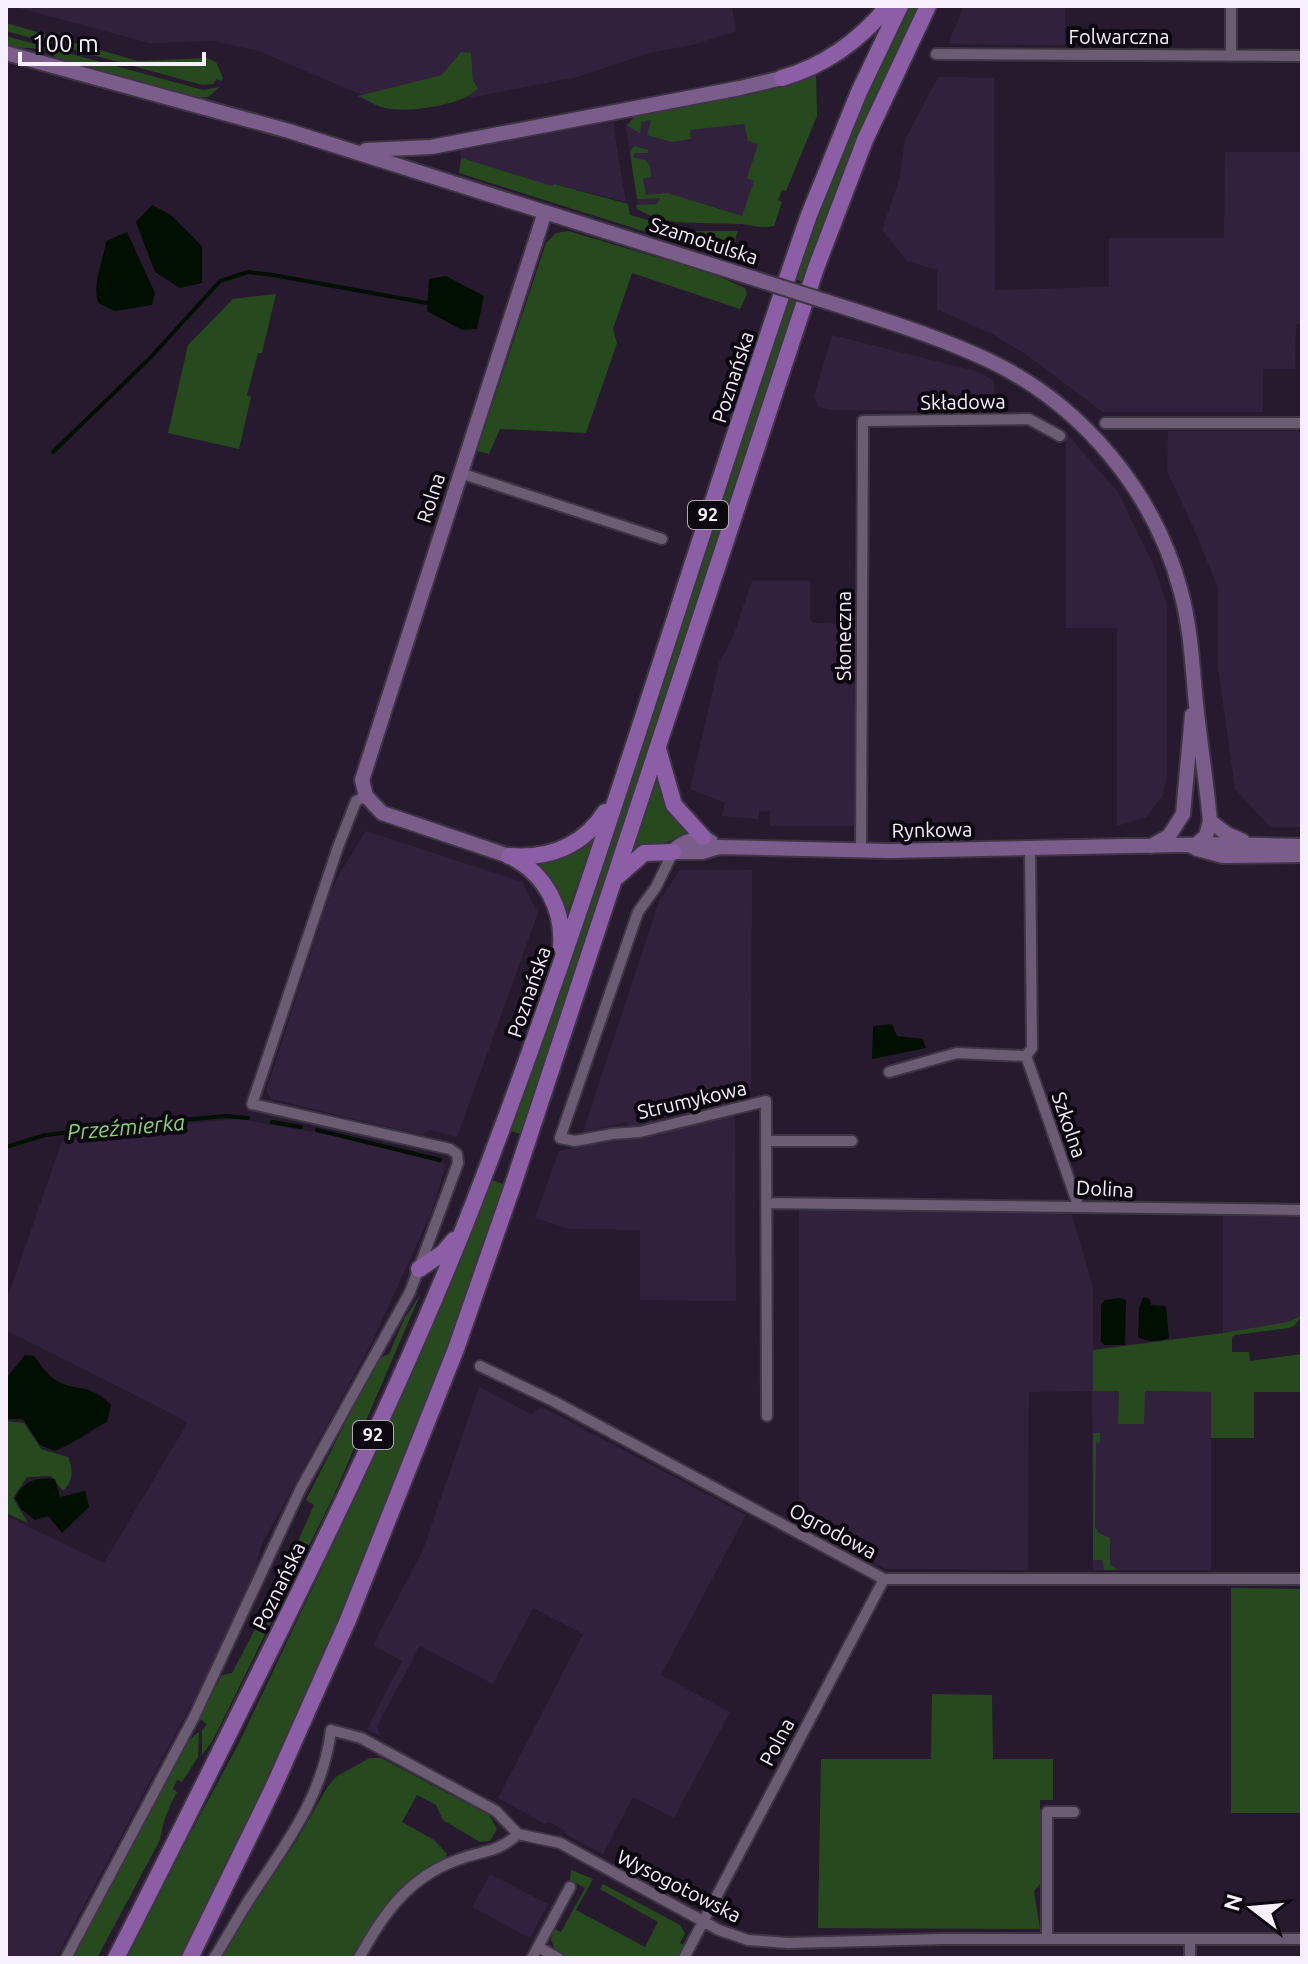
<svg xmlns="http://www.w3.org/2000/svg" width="1308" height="1964" font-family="Ubuntu,sans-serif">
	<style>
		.built { fill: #32213c }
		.green { fill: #264a1e }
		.water { fill: #010f00 }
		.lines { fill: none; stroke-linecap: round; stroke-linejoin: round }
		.stream { stroke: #010f00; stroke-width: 4 }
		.street-casing { stroke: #3e3444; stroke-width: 14 }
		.secondary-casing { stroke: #3e3444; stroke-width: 18 }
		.primary-casing { stroke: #3e3444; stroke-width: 20 }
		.street { stroke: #6b5c74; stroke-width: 10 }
		.secondary { stroke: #7b5d8c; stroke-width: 14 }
		.primary { stroke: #8b5ea5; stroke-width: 16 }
		.secondary-bridge-casing { stroke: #3e3444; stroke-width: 18; stroke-linecap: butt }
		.secondary-bridge { stroke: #7b5d8c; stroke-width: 14 }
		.labels { text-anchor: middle; stroke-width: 8; stroke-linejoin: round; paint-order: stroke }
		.shield { fill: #0d0710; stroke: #b2a9b7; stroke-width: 2 }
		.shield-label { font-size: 18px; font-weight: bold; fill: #f8effe }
		.street-label { font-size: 20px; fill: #f8effe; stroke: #0d0710 }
		.water-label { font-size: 22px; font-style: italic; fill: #87d577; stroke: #0d0710 }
	</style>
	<rect width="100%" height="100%" fill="#271a2f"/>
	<!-- built -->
	<path class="built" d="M12 6H732L736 31 692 45 649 53 577 77 421 107 385 105 259 51 213 41 149 43Z
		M964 6H1065V45L948 44Z
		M938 77 994 78 995 290 1109 287V238H1224L1225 152H1302V324H1296L1295 369H1263V412H1103L1027 355 994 335 937 309V270L907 261 882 230 899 180 905 140Z
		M775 105 761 224 639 209 625 123Z
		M606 123H613L626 202 555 184 553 190 462 163 460 151Z
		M832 335 979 372 994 381V412L830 410 819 407 814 397Z
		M1168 431H1302L1300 827H1270L1235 789 1218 667V588L1194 529 1167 471Z
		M1066 433 1118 492 1154 566 1167 605V777L1162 797 1146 817 1117 826V628H1066Z
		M752 581H810V620L814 623 857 624 856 826H770V811H759V819L722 816 725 803 690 789 719 663 733 637Z
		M366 831 522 882 538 913 457 1137 430 1130 422 1135 271 1099 266 1091 330 894 341 871Z
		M680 870H752L751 1096 631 1127 626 1122 583 1132 659 901Z
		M735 1114 736 1301 640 1300V1230L569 1229 535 1218 559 1151 611 1140 641 1139Z
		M239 1119 353 1139 446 1164 432 1211 371 1344 261 1546 249 1596 56 1958H6V1516L104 1563 188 1422 6 1330V1302L62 1141 193 1123Z
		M799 1209H1070L1093 1287V1391L1211 1392V1570H1093L1092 1391 1029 1392 1028 1570 886 1569 799 1523Z
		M1223 1213H1302V1316L1287 1322 1223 1333Z
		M479 1387 531 1414 542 1407 746 1515 661 1675 730 1712 674 1818 633 1797 603 1854 565 1834 564 1830 549 1822 545 1824 498 1798 583 1634 533 1608 493 1684 420 1646 377 1726 380 1736 367 1729 402 1661 373 1645 423 1550Z
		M490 1874 548 1904 530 1938 472 1907Z"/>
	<!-- green -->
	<path class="green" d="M908 6H920L854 148 804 282 794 279 846 140Z
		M6 23 138 61 207 58 216 62 223 78 222 81 217 79 213 84 202 85 6 31Z
		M6 36 203 90 220 87 208 97 196 98 60 61C44 43 26 51 6 46Z
		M461 52 471 53 473 81 478 88C464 106 403 114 381 107 373 104 365 99 358 96L442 75Z
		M816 73 817 116 786 191 782 190 778 200 782 202 774 226C760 229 751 224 737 224 705 222 665 227 637 209L636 205 657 204 660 198 637 199 630 152 634 146 648 150V153H634V158L645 160 650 166 651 177 643 179 646 195 667 193 742 216 754 181 747 178 758 144 748 141 744 124 690 130 691 139 672 142 647 135 651 120 641 122 640 133 627 126 636 114Z
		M461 158 552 186 554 184 628 204 630 215 686 231H738L729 258 459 173Z
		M568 231 713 274 745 288 747 294 740 309 632 273 613 329 617 343 586 433 500 429 489 454 477 451 546 243 556 233Z
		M276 294 262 353H258L247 395 251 397 239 449 168 433 188 345 233 299Z
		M787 298 798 302 523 1135 508 1130Z
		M656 780C664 801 670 821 690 834L689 837 633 849Z
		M591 840 593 841 567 914 558 891 537 865 562 858Z
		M489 1179 506 1185C415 1450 305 1708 180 1958H123L239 1743 341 1528 421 1348Z
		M420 1295 334 1495 213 1740 202 1755V1730L207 1724 199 1718 222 1675 232 1673 279 1584 314 1505 306 1500 378 1359 389 1354 404 1319Z
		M1302 1316 1294 1326 1289 1328 1235 1335 1232 1337V1352H1249L1250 1361 1302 1354V1392H1254V1438H1211V1392L1145 1391 1144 1424H1118L1119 1391H1093V1350L1223 1333 1287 1322Z
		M6 1421 24 1423 41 1449 68 1457C73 1470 74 1480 63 1491L51 1476 27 1477 13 1498 28 1523 6 1513Z
		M1093 1433H1100V1442L1096 1443 1095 1527 1099 1533 1110 1538V1565L1118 1570H1104L1102 1560H1093Z
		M1231 1588 1302 1589V1813H1231Z
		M932 1694 992 1695 993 1759H1053V1800H1040V1884L1034 1891 1040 1929 818 1928 821 1759H931Z
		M197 1733H199L198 1757 182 1782 177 1780 173 1789 177 1792C167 1811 163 1821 160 1840L97 1958H73L183 1746Z
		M370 1758H381L489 1815 497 1829 490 1841 480 1842 443 1820 436 1805 417 1795 402 1822 434 1840 447 1854 446 1858C397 1884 379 1910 353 1958H222L240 1924 297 1840 328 1786 337 1776Z
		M571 1870 593 1879 576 1910 645 1947 658 1922 600 1889 603 1884 680 1925 685 1933 680 1943 685 1946 679 1958H568L556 1951 551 1940 553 1928 561 1932 585 1888 570 1880Z"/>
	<!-- water -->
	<path class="water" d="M152 205 171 215 202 246V283L180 288 155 272 136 222Z
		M127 232 155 293 152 305 115 311 98 303C92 281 103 264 106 241Z
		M446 276 484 296 477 329 462 330 427 311 429 279Z
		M892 1024 897 1036 923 1039 926 1048 872 1059 873 1026Z
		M1143 1297 1150 1299 1151 1305 1166 1306 1169 1338C1160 1342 1146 1342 1138 1337L1139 1309Z
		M1120 1298 1126 1300 1125 1345H1104L1101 1342V1305L1105 1300Z
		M25 1355 34 1356C41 1365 47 1375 57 1381 80 1393 88 1382 111 1405L107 1422C89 1431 74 1444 55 1451L40 1445 23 1419H6V1379Z
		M55 1479 60 1497 85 1491 89 1507 62 1533 48 1516 35 1520 21 1509 15 1498C24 1481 35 1477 55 1479Z"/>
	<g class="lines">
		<!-- stream -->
		<path class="stream" d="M53 452 150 358 220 281 248 272 273 275 427 303
			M272 1122 301 1127
			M317 1130 440 1160
			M6 1147 45 1135 149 1123 226 1116 248 1118"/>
		<!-- street casing -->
		<g class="street-casing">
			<path id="street" d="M936 54 1302 56
				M1231 56V6
				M1105 423H1302
				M460 473 662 539
				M861 851 863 421 1029 419 1060 436
				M673 852 656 887 638 912 560 1138 575 1141 612 1134 640 1132 766 1101 767 1416
				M1026 1056 1032 1048 1030 848
				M1026 1056 1078 1205
				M889 1072 957 1053 1026 1056
				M767 1141H852
				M767 1203 1302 1210
				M480 1366 553 1401 884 1579H1302
				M1047 1938V1812H1074
				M538 1947 558 1958
				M66 1958 194 1717 301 1488 410 1292 458 1163 457 1154 450 1149 252 1104 338 847 356 801 366 796
				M214 1958C226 1939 237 1919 249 1900 285 1845 323 1797 331 1730L361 1738 496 1811 518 1834 560 1843 719 1930 748 1940 788 1943 944 1939H1302
				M359 1958C383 1914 408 1878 457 1860 483 1850 496 1854 518 1834
				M532 1958 570 1887
				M684 1958 884 1579
				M1190 1958V1939"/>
		</g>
		<!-- secondary casing -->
		<g class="secondary-casing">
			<path id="secondary" d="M6 53 289 131 737 273
				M366 150 431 147 740 88 782 78
				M853 310C899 325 946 340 990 361 1082 405 1155 492 1181 592 1190 626 1192 659 1195 694 1199 736 1206 778 1210 821L1206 836 1193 847
				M1210 821 1227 834 1243 841
				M1151 846 1169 836 1183 814 1192 715
				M1197 849 1223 856 1302 855
				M673 852H702L719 847 889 851 1224 844 1302 846
				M673 852C681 842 691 840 703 837L711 842
				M509 856 382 813 366 796 362 780 545 212"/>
		</g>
		<!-- primary casing -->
		<g class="primary-casing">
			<path id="primary" d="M782 78C824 66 860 40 888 6
				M658 749 674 805 703 837
				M509 856C549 859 583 846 605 812
				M512 857C546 875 564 910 561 947
				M618 876 644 853 673 852
				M419 1269 443 1253 454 1240
				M116 1958C165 1863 212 1767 260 1671 333 1525 404 1377 465 1225 595 894 691 551 809 215L859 92 900 6
				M190 1958 274 1786 348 1620 456 1349 512 1188 816 268 865 140 928 6"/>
		</g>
		<!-- street -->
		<use href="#street" class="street"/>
		<!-- secondary -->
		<use href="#secondary" class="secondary"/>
		<!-- primary -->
		<use href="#primary" class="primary"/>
		<!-- secondary-bridge casing -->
		<g class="secondary-bridge-casing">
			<path id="secondary-bridge" d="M737 273 853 310"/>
		</g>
		<!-- secondary-bridge -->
		<use href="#secondary-bridge" class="secondary-bridge"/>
	</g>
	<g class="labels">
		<!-- shield labels -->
		<g class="shield">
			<rect x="688" y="501" width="40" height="28" rx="6"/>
			<rect x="353" y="1421" width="40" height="28" rx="6"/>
		</g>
		<g class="shield-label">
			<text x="708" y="521">92</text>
			<text x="373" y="1441">92</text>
		</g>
		<!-- street labels -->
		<g class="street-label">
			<text x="1119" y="44">Folwarczna</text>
			<text transform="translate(704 241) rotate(18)" y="7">Szamotulska</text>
			<text transform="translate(733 377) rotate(-72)" y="7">Poznańska</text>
			<text transform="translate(963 402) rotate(-1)" y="7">Składowa</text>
			<text transform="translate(431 498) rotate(-72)" y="7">Rolna</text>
			<text transform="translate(844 636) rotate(-90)" y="7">Słoneczna</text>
			<text transform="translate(932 830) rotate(-1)" y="7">Rynkowa</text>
			<text transform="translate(529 992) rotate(-71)" y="7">Poznańska</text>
			<text transform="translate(692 1100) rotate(-13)" y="7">Strumykowa</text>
			<text transform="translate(1069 1125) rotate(71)" y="7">Szkolna</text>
			<text transform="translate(1105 1189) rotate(3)" y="7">Dolina</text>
			<text transform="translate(833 1531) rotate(28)" y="7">Ogrodowa</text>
			<text transform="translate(279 1586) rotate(-64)" y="7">Poznańska</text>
			<text transform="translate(777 1742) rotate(-62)" y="7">Polna</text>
			<text transform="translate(679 1886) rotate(27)" y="7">Wysogotowska</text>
		</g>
		<!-- water labels -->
		<g class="water-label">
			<text transform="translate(126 1127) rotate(-5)" y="8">Przeźmierka</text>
		</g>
	</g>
	<!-- border -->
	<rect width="1308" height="1964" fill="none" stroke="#f8effe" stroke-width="16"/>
	<!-- north arrow -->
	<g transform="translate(1252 1908) rotate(286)" stroke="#0d0710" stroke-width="6" paint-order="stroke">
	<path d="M0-6L14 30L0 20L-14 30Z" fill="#f8effe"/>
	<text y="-12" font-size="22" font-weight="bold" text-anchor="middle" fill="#f8effe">N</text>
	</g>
	<!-- scale -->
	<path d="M20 52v12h184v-12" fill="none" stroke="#f8effe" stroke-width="4"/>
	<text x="32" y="52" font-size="24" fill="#f8effe" stroke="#0d0710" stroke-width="6" paint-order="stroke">100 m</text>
</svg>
